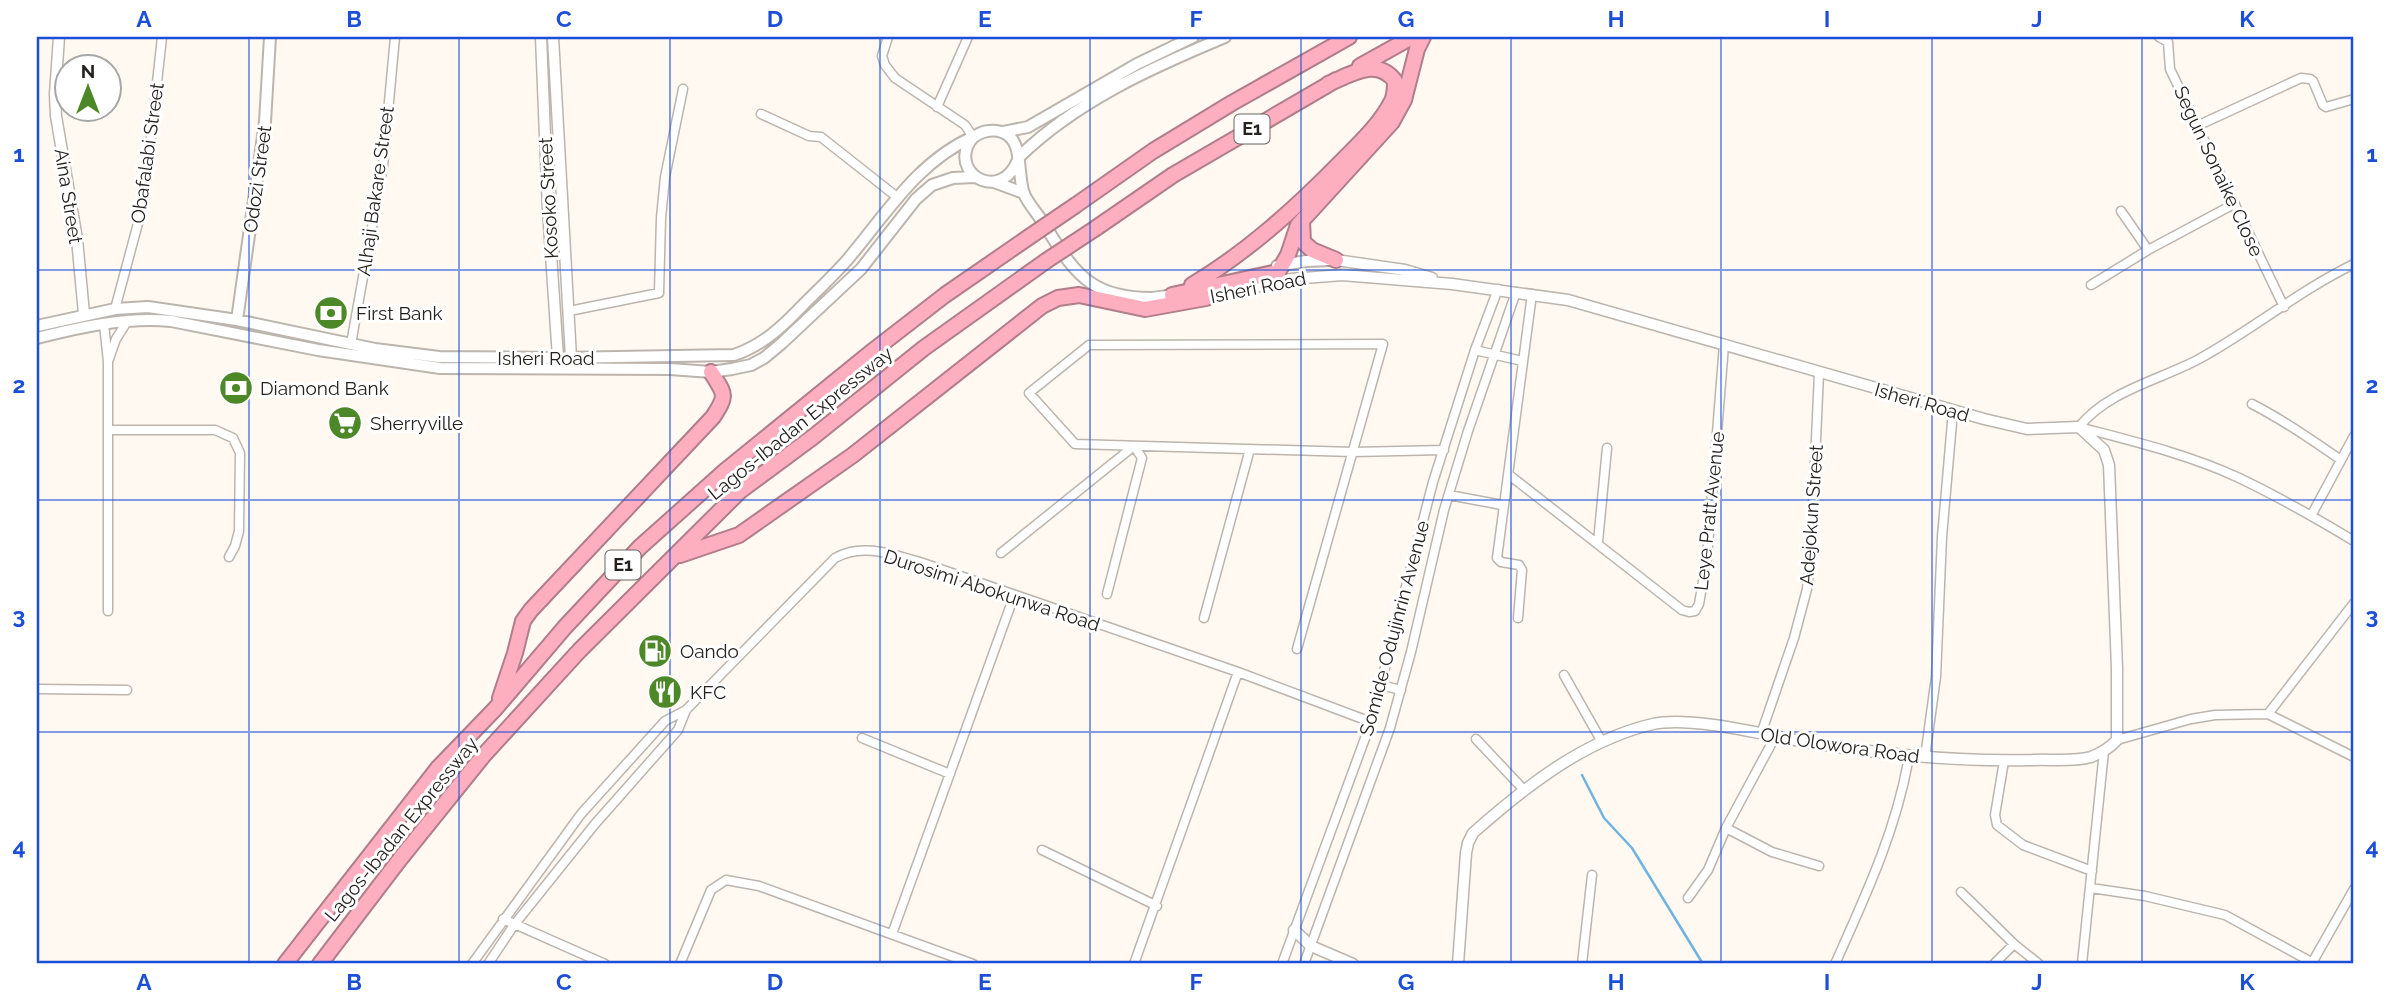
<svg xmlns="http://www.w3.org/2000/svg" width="2391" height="1001" font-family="Raleway,sans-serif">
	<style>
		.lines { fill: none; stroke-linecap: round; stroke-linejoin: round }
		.stream { stroke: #6fb3e3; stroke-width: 2.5 }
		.minor-casing { stroke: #bcb5ae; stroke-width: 11 }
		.tertiary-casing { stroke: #bcb5ae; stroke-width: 13 }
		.secondary-casing { stroke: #bcb5ae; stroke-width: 14 }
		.motorway-casing { stroke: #b17d87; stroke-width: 18 }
		.minor { stroke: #fff; stroke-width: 8 }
		.tertiary { stroke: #fff; stroke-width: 10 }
		.secondary { stroke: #fff; stroke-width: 10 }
		.motorway { stroke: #fdafc0; stroke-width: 14 }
		.motorway-bridge-casing { stroke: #b17d87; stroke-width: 18; stroke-linecap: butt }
		.motorway-bridge { stroke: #fdafc0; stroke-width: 14 }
		.grid { fill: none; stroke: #1d4ed8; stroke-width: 2; stroke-opacity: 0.55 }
		.labels { text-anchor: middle; stroke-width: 6; stroke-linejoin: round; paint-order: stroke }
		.shield { fill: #fff; stroke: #666462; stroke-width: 2 }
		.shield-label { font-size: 18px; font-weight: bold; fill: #24211e }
		.street-label { font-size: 19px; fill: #24211e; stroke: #fff }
		.poi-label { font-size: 19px; fill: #24211e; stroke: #fff; text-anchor: start }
		.neatline { fill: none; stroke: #1d4ed8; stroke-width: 2.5 }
		.grid-label { font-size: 23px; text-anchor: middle; font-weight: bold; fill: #1d4ed8 }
	</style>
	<rect width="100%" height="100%" fill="#fff9f2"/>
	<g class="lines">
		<!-- stream -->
		<path class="stream" d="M1582 775 1604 818 1632 848 1703 964"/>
		<!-- minor casing -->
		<g class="minor-casing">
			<path id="minor" d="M888 37 882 56 885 65 895 78 965 125 973 137
				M2159 37 2168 42 2170 69 2284 307
				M937 107 968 37
				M761 114 809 136 821 137 897 197
				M2197 126 2301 78 2310 79 2313 81 2323 105 2326 107 2354 99
				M2121 211 2148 250
				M2354 264C2300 290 2252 330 2199 359 2160 380 2107 391 2079 427 2132 441 2187 454 2237 477 2277 496 2316 518 2354 541
				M2091 285 2148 250 2234 204
				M115 309 144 201 162 37
				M569 311 659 293 661 218 665 177 683 89
				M104 324 108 362V611
				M351 344 383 166 395 37
				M1475 350 1522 361
				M109 359 116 339 128 320
				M2252 404C2283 420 2312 440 2341 460
				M108 430H215L233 438 240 453 239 531 235 546 229 557
				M1508 474 1682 610 1689 612 1695 611 1699 604 1707 558 1724 345
				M1449 495 1502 505
				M2311 516 2354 436
				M1598 542 1607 448
				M1001 553 1134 446 1142 458 1107 594
				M1204 618 1250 449
				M1518 618 1522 570 1519 565 1501 562 1497 558 1532 294
				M1297 649 1383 344 1089 345 1029 393 1075 444 1353 452 1444 450
				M1564 675 1602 742
				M1381 685 1401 690
				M37 689 127 690
				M2268 714 2354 603
				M1761 734 1794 638 1807 589 1811 551 1819 373
				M862 738 950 774
				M1476 739 1524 790
				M2117 740 2191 719 2215 715 2268 714 2354 757
				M1925 757 1936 677 1942 537 1953 411
				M2004 761 1995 815 1997 825 2023 845 2092 871
				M1726 828 1772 852 1819 866
				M1042 850 1157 906
				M2091 888 2145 896 2225 915 2315 964
				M1961 892 2014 944 2039 964
				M1688 898 1708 870 1726 828 1775 737
				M503 919 605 964
				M892 934 1014 596
				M2312 963 2354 889
				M472 964 581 814 665 721 686 710
				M488 964 514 925 595 824 678 730 686 710 835 558C863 542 894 555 923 563L1238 672 1371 722
				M680 964 711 890 726 880 759 886 973 964
				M1134 964 1238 672
				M1282 964 1371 722 1433 482 1475 350 1498 289
				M1304 964 1390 728 1411 652 1444 510 1468 431 1516 292
				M1582 964 1592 875
				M1835 964C1865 897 1897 829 1909 756
				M1994 964 2014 944
				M2082 964 2104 751"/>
		</g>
		<!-- tertiary casing -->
		<g class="tertiary-casing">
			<path id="tertiary" d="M59 37 55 94 56 116 77 239 84 314
				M541 37 548 210 558 358
				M553 37 571 358
				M1336 260 1405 270 1432 278
				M1206 298 1291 279 1342 275 1452 284 1568 300 1984 419 2027 429 2079 427 2104 450 2109 465 2117 668V740C2110 748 2101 753 2091 757 2073 762 2051 759 2032 760 1955 762 1877 754 1800 741 1762 734 1690 716 1653 724 1584 740 1525 787 1473 833L1468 843 1466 853 1458 964
				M1294 930 1311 946 1353 964"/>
		</g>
		<!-- secondary casing -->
		<g class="secondary-casing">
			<path id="secondary" d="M1003 132 1028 127 1137 64 1193 37
				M1018 158C1076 101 1151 68 1225 37
				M1017 162C1001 199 956 178 967 147 973 130 998 125 1011 138 1022 150 1018 178 1024 194 1028 203 1036 212 1042 221 1056 242 1069 268 1091 283 1108 295 1132 298 1152 298 1161 297 1169 295 1178 296
				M994 182 1024 193
				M1277 266 1306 261 1330 260
				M237 320 265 122 270 37
				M37 326 115 309 148 307 237 320 375 349 439 357 558 358 734 355C763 345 782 327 803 305 818 290 834 275 848 259 886 214 918 161 973 137
				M37 338C81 327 125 317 171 321L318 350 440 368 670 369 711 372 732 369 751 365 764 358 782 343 861 269 916 199 932 185 953 178 975 177"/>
		</g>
		<!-- motorway casing -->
		<g class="motorway-casing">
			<path id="motorway" d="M1360 66 1412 37
				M1076 205 1153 151 1232 103 1349 37
				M1302 222 1303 242 1312 250 1336 260
				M1096 228 1173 175 1336 80
				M1192 285C1249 251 1298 206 1344 159 1361 142 1381 123 1392 101 1395 95 1395 88 1395 81 1377 57 1351 74 1328 84
				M1172 295 1278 272 1288 255 1298 225 1392 122 1404 100 1417 49 1423 37
				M680 555 739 535 853 455 1042 306 1058 298 1079 295 1145 309 1206 298
				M500 698 515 653 523 621 531 610 713 417C728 394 725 395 711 372
				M285 964 438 768 495 709 565 627 640 547 725 471 874 350 945 295 1029 237
				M320 964 400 859 483 756 579 651 740 491 813 437 924 348 1046 261"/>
		</g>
		<!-- minor -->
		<use href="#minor" class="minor"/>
		<!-- tertiary -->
		<use href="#tertiary" class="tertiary"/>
		<!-- secondary -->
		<use href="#secondary" class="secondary"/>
		<!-- motorway -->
		<use href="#motorway" class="motorway"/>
		<!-- motorway-bridge casing -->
		<g class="motorway-bridge-casing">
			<path id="motorway-bridge" d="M1029 237 1076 205
				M1046 261 1096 228"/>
		</g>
		<!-- motorway-bridge -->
		<use href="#motorway-bridge" class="motorway-bridge"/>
	</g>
	<!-- grid -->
	<path class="grid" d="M249 37V964M459 37V964M670 37V964M880 37V964M1090 37V964M1301 37V964M1511 37V964M1721 37V964M1932 37V964M2142 37V964M37 270H2354M37 500H2354M37 732H2354"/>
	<!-- icons -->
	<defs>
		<g id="bank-disc" transform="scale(1.75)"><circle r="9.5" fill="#4c8827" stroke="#fff"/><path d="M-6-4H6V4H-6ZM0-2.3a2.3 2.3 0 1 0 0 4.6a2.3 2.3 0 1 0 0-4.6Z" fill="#fff"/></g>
		<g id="supermarket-disc" transform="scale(1.75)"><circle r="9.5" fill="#4c8827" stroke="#fff"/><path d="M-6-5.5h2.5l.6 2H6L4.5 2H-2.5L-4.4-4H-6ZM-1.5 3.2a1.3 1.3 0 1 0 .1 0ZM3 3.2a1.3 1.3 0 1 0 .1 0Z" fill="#fff"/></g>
		<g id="fuel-disc" transform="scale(1.75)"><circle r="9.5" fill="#4c8827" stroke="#fff"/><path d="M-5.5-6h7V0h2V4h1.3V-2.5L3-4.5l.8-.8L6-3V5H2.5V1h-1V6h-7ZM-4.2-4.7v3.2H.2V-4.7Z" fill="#fff"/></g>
		<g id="restaurant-disc" transform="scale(1.75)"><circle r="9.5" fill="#4c8827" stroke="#fff"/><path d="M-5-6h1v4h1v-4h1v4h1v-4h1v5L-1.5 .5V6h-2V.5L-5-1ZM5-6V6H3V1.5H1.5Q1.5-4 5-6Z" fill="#fff"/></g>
	</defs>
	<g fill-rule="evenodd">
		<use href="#bank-disc" x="331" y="313"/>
		<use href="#bank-disc" x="236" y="388"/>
		<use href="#supermarket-disc" x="345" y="423"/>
		<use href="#fuel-disc" x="655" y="651"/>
		<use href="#restaurant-disc" x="665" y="692"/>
	</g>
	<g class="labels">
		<!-- shield labels -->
		<g class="shield">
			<rect x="1234.5" y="114.5" width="35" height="29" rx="5"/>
			<rect x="605.5" y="550.5" width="35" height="29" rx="5"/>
		</g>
		<g class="shield-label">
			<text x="1252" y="135">E1</text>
			<text x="623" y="571">E1</text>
		</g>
		<!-- street labels -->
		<g class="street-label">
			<text transform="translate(147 153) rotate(-82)" y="7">Obafalabi Street</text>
			<text transform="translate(2219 171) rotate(65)" y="7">Segun Sonaike Close</text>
			<text transform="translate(257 179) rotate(-82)" y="7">Odozi Street</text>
			<text transform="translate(375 191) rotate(-82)" y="7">Alhaji Bakare Street</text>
			<text transform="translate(69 196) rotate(81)" y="7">Aina Street</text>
			<text transform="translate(548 198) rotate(-93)" y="7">Kosoko Street</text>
			<text transform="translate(1258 287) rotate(-11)" y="7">Isheri Road</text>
			<text x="546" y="365">Isheri Road</text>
			<text transform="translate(1922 402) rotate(16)" y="7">Isheri Road</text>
			<text transform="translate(800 423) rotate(-39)" y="7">Lagos-Ibadan Expressway</text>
			<text transform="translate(1709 511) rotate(-84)" y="7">Leye Pratt Avenue</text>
			<text transform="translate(1811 515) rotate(-86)" y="7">Adejokun Street</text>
			<text transform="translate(992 590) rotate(18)" y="7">Durosimi Abokunwa Road</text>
			<text transform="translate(1394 628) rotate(-75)" y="7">Somide Odujinrin Avenue</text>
			<text transform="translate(1840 745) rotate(8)" y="7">Old Olowora Road</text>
			<text transform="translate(401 829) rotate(-51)" y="7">Lagos-Ibadan Expressway</text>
		</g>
		<!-- poi labels -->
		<g class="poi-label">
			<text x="356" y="320">First Bank</text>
			<text x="260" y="395">Diamond Bank</text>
			<text x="370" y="430">Sherryville</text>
			<text x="680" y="658">Oando</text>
			<text x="690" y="699">KFC</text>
		</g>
	</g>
	<!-- border -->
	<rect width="2391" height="1001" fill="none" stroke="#ffffff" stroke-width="77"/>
	<!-- north arrow -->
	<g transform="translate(88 88)"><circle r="33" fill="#ffffff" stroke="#a7a6a5" stroke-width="2"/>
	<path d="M0-5L12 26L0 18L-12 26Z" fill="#4c8827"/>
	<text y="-10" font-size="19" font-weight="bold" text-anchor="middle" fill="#24211e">N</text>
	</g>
	<rect x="38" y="38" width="2314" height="924" class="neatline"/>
	<g class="grid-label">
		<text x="144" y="27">A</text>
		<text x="354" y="27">B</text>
		<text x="564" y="27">C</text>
		<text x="775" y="27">D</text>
		<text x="985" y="27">E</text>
		<text x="1196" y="27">F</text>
		<text x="1406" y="27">G</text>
		<text x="1616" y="27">H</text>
		<text x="1827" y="27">I</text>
		<text x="2037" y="27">J</text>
		<text x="2247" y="27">K</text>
		<text x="19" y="162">1</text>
		<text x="2372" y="162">1</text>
		<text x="19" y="393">2</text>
		<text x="2372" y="393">2</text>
		<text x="19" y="624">3</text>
		<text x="2372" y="624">3</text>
		<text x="19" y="855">4</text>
		<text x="2372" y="855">4</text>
		<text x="144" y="990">A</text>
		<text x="354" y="990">B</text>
		<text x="564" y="990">C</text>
		<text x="775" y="990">D</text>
		<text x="985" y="990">E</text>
		<text x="1196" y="990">F</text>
		<text x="1406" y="990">G</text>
		<text x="1616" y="990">H</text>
		<text x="1827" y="990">I</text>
		<text x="2037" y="990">J</text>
		<text x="2247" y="990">K</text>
	</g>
</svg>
